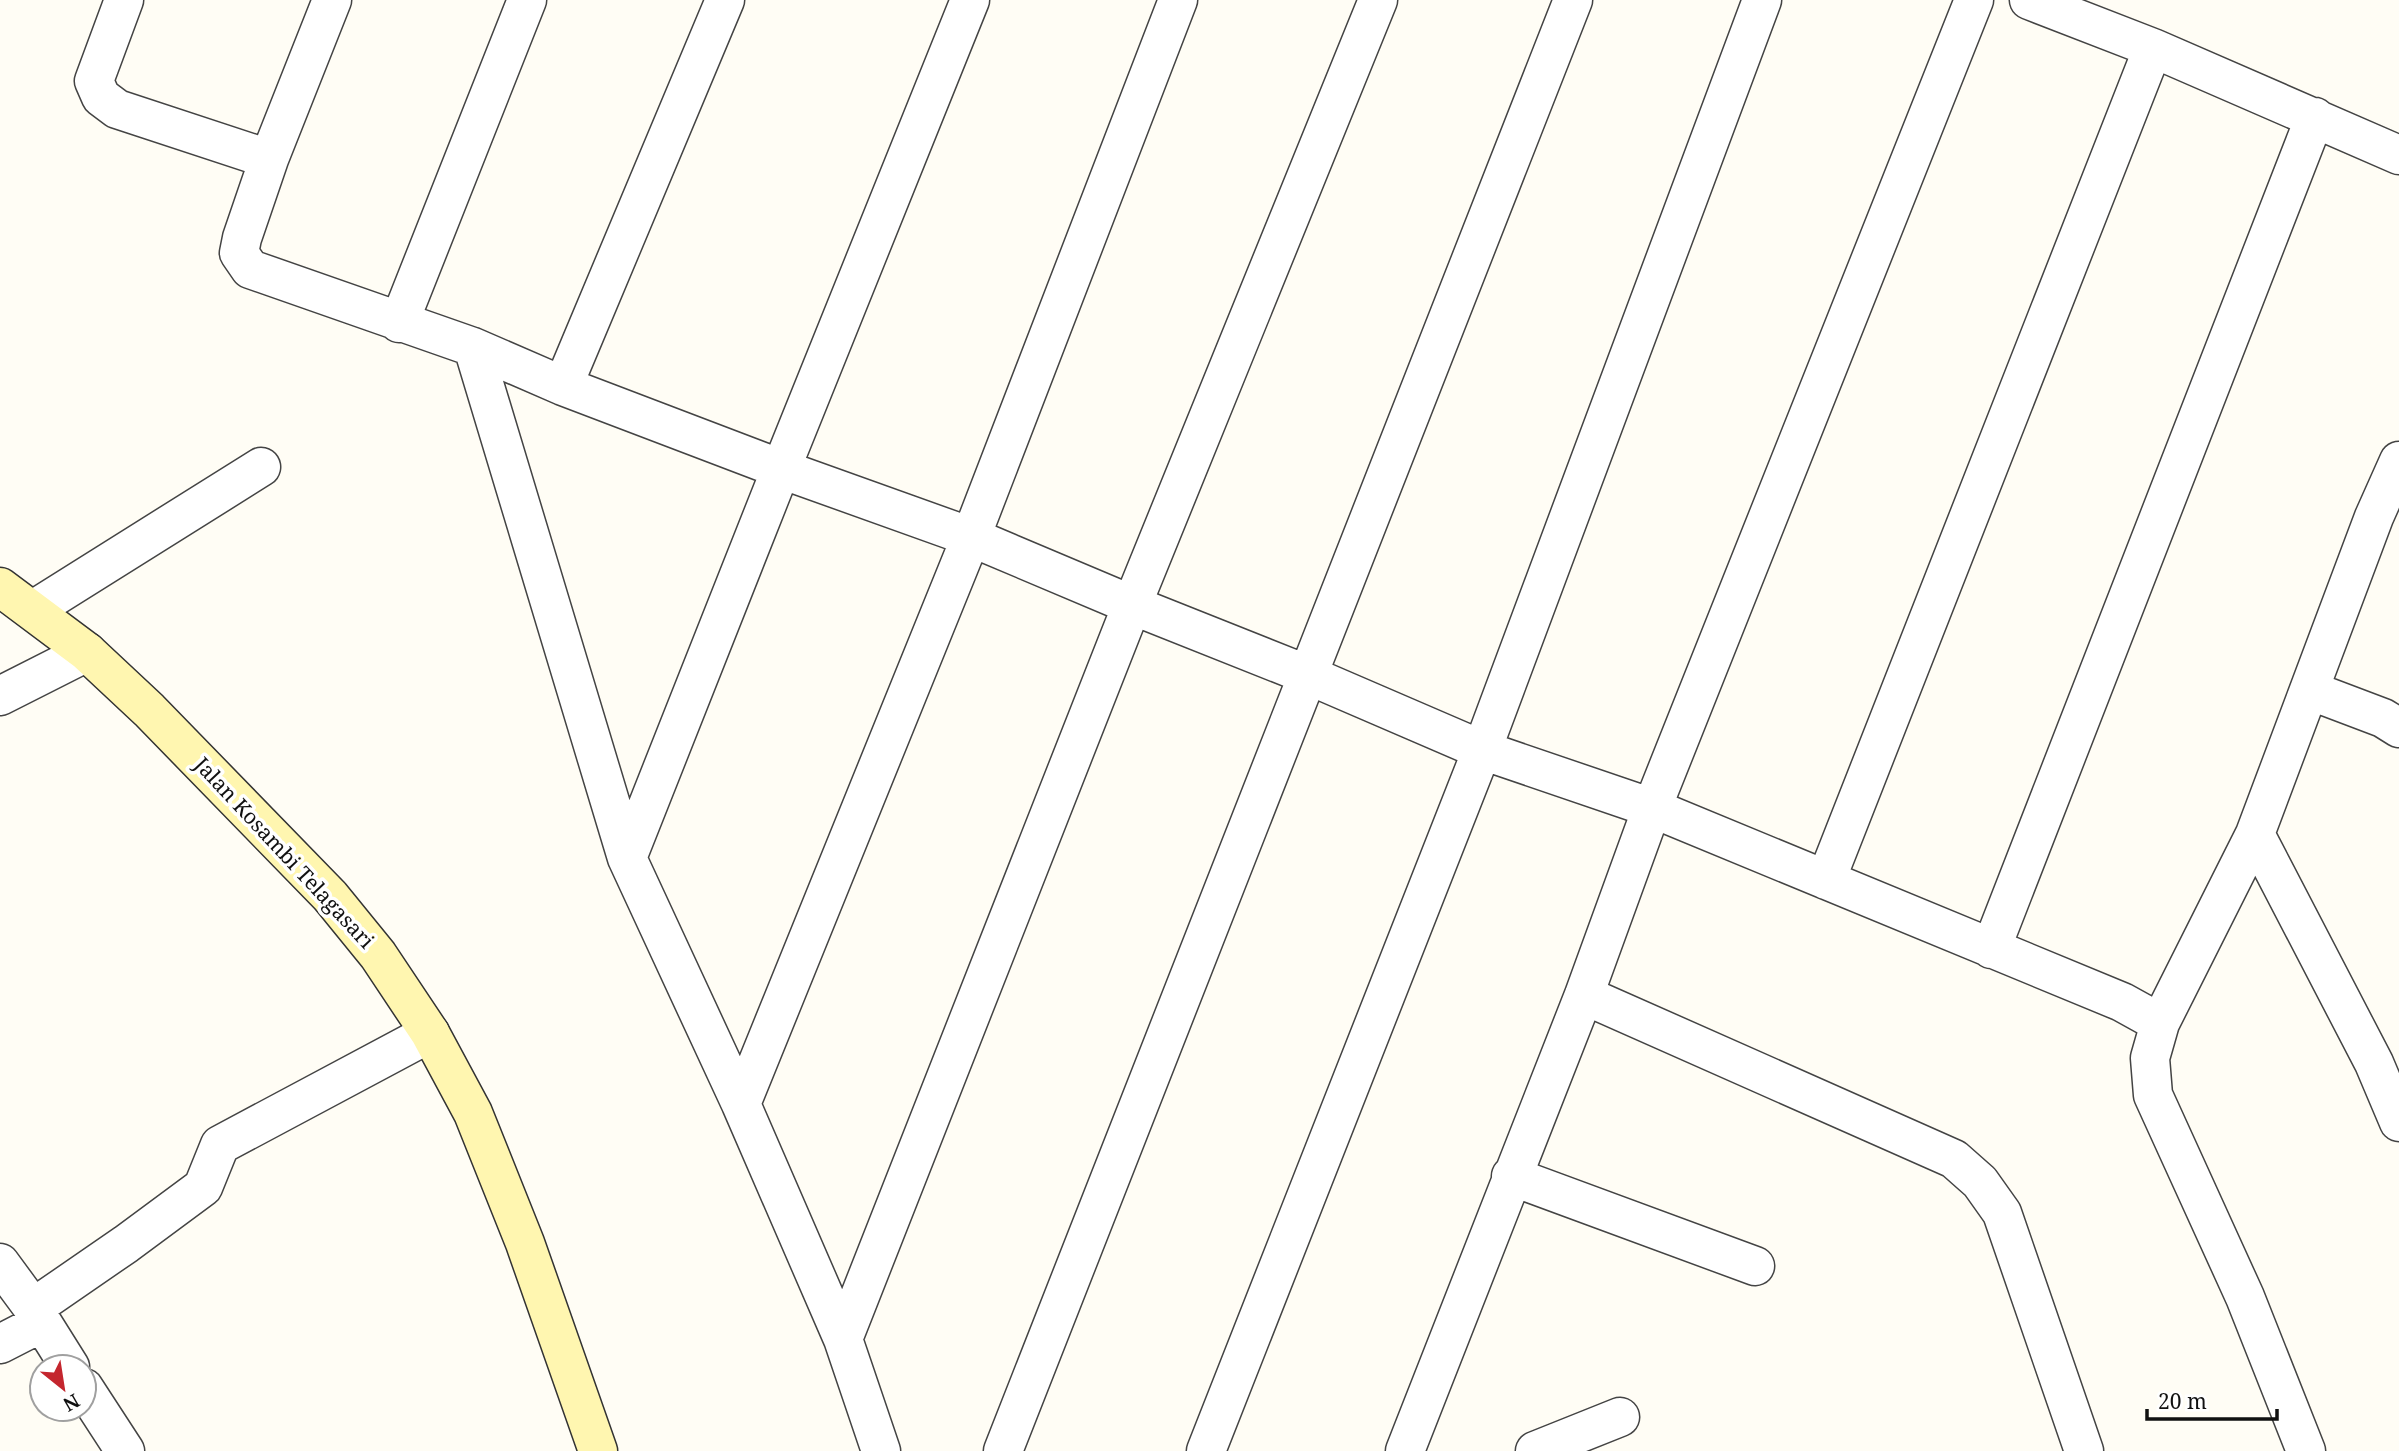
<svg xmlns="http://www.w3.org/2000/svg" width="2399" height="1451" font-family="'Noto Serif',serif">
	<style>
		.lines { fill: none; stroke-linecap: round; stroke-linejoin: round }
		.minor-casing { stroke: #444; stroke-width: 41 }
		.secondary-casing { stroke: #333; stroke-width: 41 }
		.minor { stroke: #fff; stroke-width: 38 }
		.secondary { stroke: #fff6b0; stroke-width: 38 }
		.labels { text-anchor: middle; stroke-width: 7; stroke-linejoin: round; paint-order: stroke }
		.street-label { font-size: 21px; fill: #111; stroke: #fff }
	</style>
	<rect width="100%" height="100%" fill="#fffdf5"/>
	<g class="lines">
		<!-- minor casing -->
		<g class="minor-casing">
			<path id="minor" d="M124 0 94 81 101 97 117 109 269 159
				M332 0 269 159 242 238 239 253 250 269 473 347 563 386 781 469 971 537 1132 605 1308 675 1482 750 1652 808 2122 1002 2160 1023
				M2029 0 2153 48 2399 155
				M399 323 527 0
				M473 347 627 858 741 1104 843 1339 881 1451
				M563 386 725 0
				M33 610 261 467
				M2309 690 2383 718 2399 728
				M0 696 87 652
				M2255 834 2374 1063 2399 1122
				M627 858 781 469 970 0
				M1826 880 2153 48
				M1991 949 2315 117
				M1584 995 1954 1159 1980 1182 2002 1213 2084 1451
				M741 1104 971 537 1178 0
				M1511 1176 1755 1266
				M0 1263 33 1308 70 1367
				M33 1308 126 1244 203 1187 220 1145 430 1033
				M843 1339 1132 605 1378 0
				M0 1344 41 1323
				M84 1388 125 1451
				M1003 1451 1573 0
				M1206 1451 1482 750 1762 0
				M1405 1451 1584 995 1652 808 1974 0
				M1535 1451 1620 1417
				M2306 1451 2245 1297 2153 1095 2150 1058 2160 1023 2255 834 2374 517 2399 461"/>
		</g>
		<!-- secondary casing -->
		<g class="secondary-casing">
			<path id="secondary" d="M0 587 87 652 149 710 330 896 378 955 430 1033 473 1113 525 1243 598 1451"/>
		</g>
		<!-- minor -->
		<use href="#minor" class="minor"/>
		<!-- secondary -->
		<use href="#secondary" class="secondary"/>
	</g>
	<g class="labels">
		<!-- street labels -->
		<g class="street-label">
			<text transform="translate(284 853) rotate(47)" y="7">Jalan Kosambi Telagasari</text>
		</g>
	</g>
	<!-- north arrow -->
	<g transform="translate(63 1388) rotate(150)"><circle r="33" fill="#ffffff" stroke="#a0a0a0" stroke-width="2"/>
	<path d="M0-5L12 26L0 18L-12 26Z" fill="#c4262e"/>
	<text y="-10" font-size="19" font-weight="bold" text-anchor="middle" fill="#111111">N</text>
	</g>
	<!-- scale -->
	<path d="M2147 1409v10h130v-10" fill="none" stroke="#111111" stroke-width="3.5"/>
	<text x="2158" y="1409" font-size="21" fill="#111111" stroke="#ffffff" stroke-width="5" paint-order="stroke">20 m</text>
</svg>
